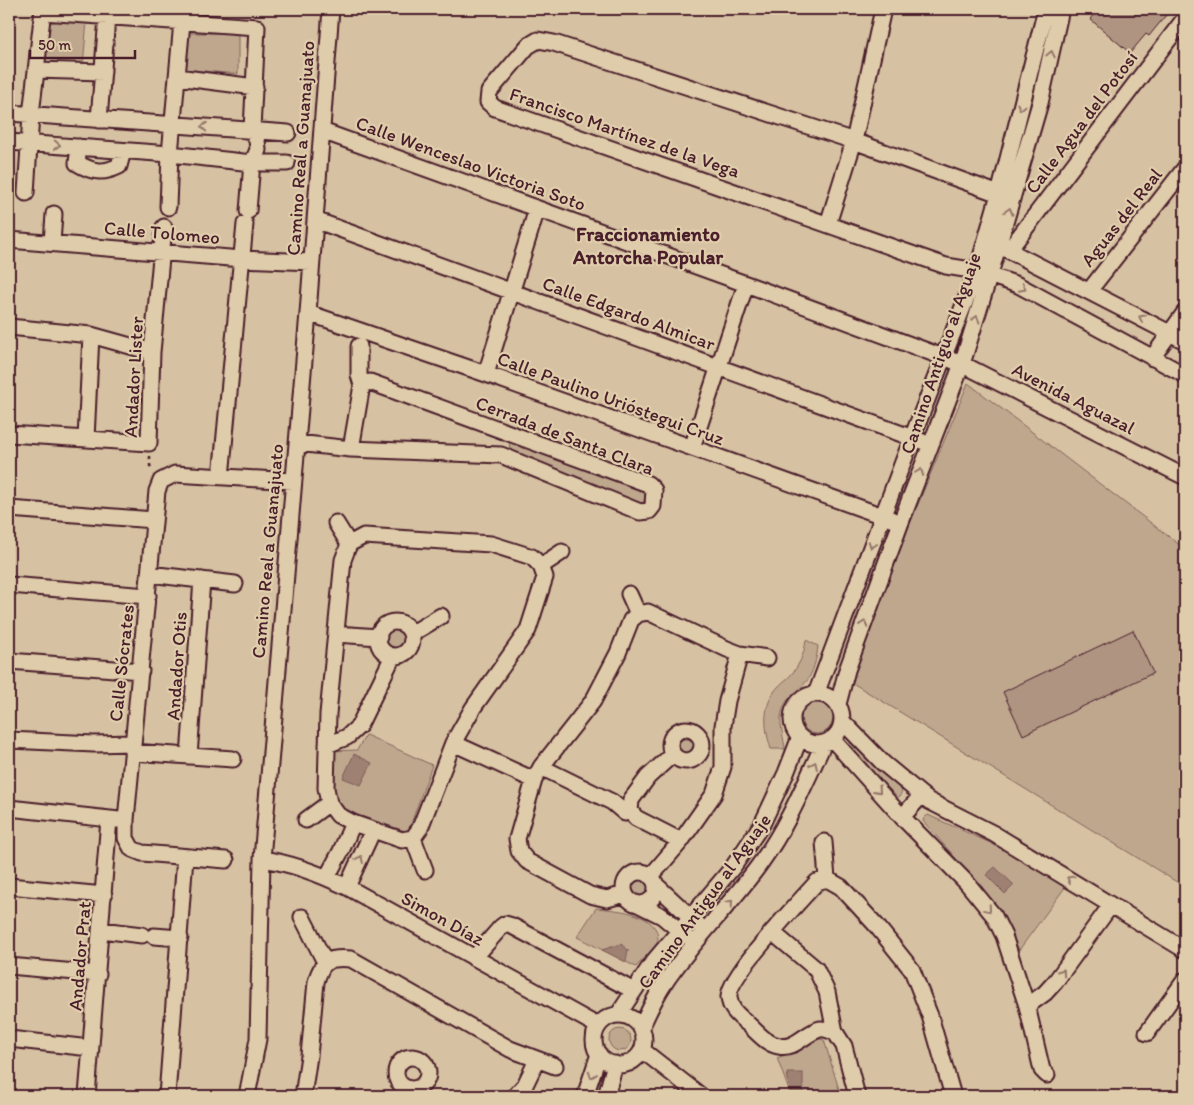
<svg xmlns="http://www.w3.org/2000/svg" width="1194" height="1105" font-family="Itim,sans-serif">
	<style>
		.green { fill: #bfa78e; stroke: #84635c }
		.water { fill: #9f8173; stroke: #7d5a56 }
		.building { fill: #af9481; stroke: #4a1f2b }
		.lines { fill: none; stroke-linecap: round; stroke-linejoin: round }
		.minor-casing { stroke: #4a1f2b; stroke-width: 19 }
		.path { stroke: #4a1f2b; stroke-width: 2.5; stroke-dasharray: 4 4; stroke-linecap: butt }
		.minor { stroke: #dfccaa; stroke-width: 15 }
		.oneway { stroke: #94766a }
		.labels { text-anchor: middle; stroke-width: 4.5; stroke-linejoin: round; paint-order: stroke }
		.street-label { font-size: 19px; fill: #4a1f2b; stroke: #dfccaa }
		.neighbourhood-label { font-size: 20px; font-weight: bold; fill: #4a1f2b; stroke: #dfccaa }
	</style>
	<rect width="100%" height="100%" fill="#d6c2a2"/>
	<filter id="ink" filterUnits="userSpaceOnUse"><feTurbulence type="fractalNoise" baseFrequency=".02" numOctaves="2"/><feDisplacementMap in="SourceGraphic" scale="10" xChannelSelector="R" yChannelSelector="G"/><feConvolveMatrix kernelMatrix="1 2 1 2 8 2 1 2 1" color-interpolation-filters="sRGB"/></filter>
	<g filter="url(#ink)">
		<!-- green -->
		<path class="green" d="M46 20 87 21 83 65 45 63Z
			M182 33H238V74L181 69Z
			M968 383 1185 549V887L851 682 907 531Z
			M510 439 646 488 643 508 509 451Z
			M384 640a10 10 0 1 1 20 0a10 10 0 1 1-20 0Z
			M806 640 818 646C817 657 813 675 805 683 794 696 784 697 781 717 780 727 784 739 785 749H771C765 730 762 710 774 692 777 687 783 682 788 678 799 667 804 655 806 640Z
			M801 718a16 16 0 1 1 32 0a16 16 0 1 1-32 0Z
			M366 735 432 765 408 832 334 807 330 751 357 750Z
			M678 747a8 8 0 1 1 16 0a8 8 0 1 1-16 0Z
			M853 741 902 791C900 796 899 799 892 800L847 746Z
			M928 815 1006 850 1066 886 1019 950 1007 924 983 889 923 821 924 818Z
			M629 888a11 11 0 1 1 22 0a11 11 0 1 1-22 0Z
			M596 908C615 910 643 911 655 928 658 932 658 939 658 943L636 967 577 937Z
			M609 1040a11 11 0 1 1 22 0a11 11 0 1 1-22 0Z
			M814 1037 824 1040 841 1096H791L777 1058 799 1050Z"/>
		<!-- water -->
		<path class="water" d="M354 754 372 763 361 785 343 778Z
			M995 867 1014 885 1005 894 986 875Z
			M621 944 628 950 626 962 602 950Z
			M787 1073H803V1096H793L789 1085Z"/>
		<!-- building -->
		<path class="building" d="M1098 9H1171L1149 36 1146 34 1130 53 1090 19Z
			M1133 630 1153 673 1023 735 1003 692Z"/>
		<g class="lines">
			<!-- minor casing -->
			<g class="minor-casing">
				<path id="minor" d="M43 12 257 27 252 130 257 140 258 150 252 163 248 211
					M36 70 103 72
					M177 77 255 87
					M9 113 288 133
					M99 120 107 17
					M322 131 746 284 962 364 1185 477
					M9 142 170 154 252 163H287
					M79 147 77 163C92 172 103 174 119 166L123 151
					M26 193 31 115 43 9
					M999 194 854 141 554 43 538 40 528 46 489 92 488 102 495 108 946 266 977 271 1018 285 1185 375
					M168 207 170 154 182 22
					M315 220 921 441
					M828 224 854 141 883 9
					M9 240 242 259 311 262
					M52 243 54 214
					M1002 247 1185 341
					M1009 250 1185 18
					M1089 291 1185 168
					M308 313 486 374 891 519
					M9 327 91 335 152 352
					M359 346V375L362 385
					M1152 358 1185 312
					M486 374 537 209
					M9 434 149 443 152 352 164 227
					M86 439 91 335
					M297 443 351 449 501 455 640 512 649 511 653 506 654 490 648 484 370 382 362 385
					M692 448 746 284
					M351 449 362 385
					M221 477 245 224
					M9 509 154 520
					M336 523 349 544
					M364 536 491 544 532 557 541 566 545 577 528 630 473 708 453 743 420 828 413 838 402 840 353 823 338 815 329 803 326 788 328 714 343 560 349 544Z
					M541 566 562 552
					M149 574 235 584
					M9 585 148 596
					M629 594 638 614
					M378 639a17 17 0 1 1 34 0a17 17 0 1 1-34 0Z
					M336 634 379 637
					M411 634 441 616
					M9 661 141 671
					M816 694 912 438 977 271 999 194 1046 9
					M792 719a25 25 0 1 1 50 0a25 25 0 1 1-50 0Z
					M838 704 847 670 901 522 962 364 990 274 1040 103 1061 9
					M842 721 883 763 929 801 994 834 1185 950
					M670 745a16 16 0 1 1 32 0a16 16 0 1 1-32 0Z
					M832 739 902 817 967 883 994 916 1004 936 1027 1006 1042 1070 1047 1075
					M9 740 94 744 132 743
					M453 743 534 780
					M327 745 347 737 359 726 393 656
					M132 752 233 759
					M189 756 202 580
					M541 767 612 802 625 813
					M9 808 119 820
					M630 811 631 800 648 777 673 754
					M630 811 636 818 681 841
					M902 817 922 795
					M306 820 329 803
					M413 838 425 870
					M824 842 827 879
					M262 859C291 863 320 874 347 887L598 1026
					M226 860 142 853 132 849 126 838V820L157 491 161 481 175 474 293 481
					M624 888a16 16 0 1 1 32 0a16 16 0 1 1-32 0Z
					M651 876 681 841 714 794 723 767V726L727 701 740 654
					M327 877 341 851 353 823
					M656 885 697 923
					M9 886 104 895
					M347 887 373 830
					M625 894 607 899 590 895 527 861 519 851 517 839 534 780 541 767 593 701 618 653 631 620 638 614 648 612 727 649 740 654 767 658
					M636 903 662 916 686 936
					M302 917 325 962
					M101 930 142 935
					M772 932 816 969 827 992 835 1032
					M154 936 180 938
					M474 958 501 927 505 924 512 926 634 991
					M9 966 98 974
					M1027 1006 1045 993 1055 982 1111 905
					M618 1015 653 962 733 867 762 824 786 773 800 737
					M594 1040a25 25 0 1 1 50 0a25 25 0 1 1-50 0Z
					M641 1028C648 1013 655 997 664 984 693 940 732 904 762 861 788 825 805 783 824 743
					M1147 1033 1185 980
					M9 1039 90 1048
					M642 1050 701 1096
					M396 1073a16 16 0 1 1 32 0a16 16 0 1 1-32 0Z
					M87 1096 109 819
					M167 1096 185 857
					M247 1096 258 1039 262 859 308 313 331 9
					M303 1096 309 1056 316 982C322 960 329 957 351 959L510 1049 555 1066
					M515 1096 525 1085 537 1060
					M585 1096 599 1054
					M606 1096 615 1064
					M857 1096 844 1046 835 1032C830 1031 824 1028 820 1029 805 1033 794 1050 779 1046 766 1044 757 1032 748 1024 739 1016 730 1010 729 997 727 977 801 900 817 882L827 879 841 887 876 925 912 970 930 1016 953 1096"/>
			</g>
			<!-- path -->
			<path class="path" d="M150 456V466L153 470"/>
			<!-- minor -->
			<use href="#minor" class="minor"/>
		</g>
		<!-- one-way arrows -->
		<defs><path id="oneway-chevron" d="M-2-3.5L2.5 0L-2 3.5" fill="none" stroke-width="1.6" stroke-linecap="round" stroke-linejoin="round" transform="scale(1.25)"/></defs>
		<g class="oneway">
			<use href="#oneway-chevron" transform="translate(1051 54) rotate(-78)"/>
			<use href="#oneway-chevron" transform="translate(1021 107) rotate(104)"/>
			<use href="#oneway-chevron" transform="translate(204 127) rotate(-176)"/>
			<use href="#oneway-chevron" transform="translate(57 145) rotate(4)"/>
			<use href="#oneway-chevron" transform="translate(1009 211) rotate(-74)"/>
			<use href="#oneway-chevron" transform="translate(1023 288) rotate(27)"/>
			<use href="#oneway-chevron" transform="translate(1142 318) rotate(-153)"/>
			<use href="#oneway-chevron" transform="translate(976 319) rotate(-73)"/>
			<use href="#oneway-chevron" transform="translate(920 472) rotate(-69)"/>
			<use href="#oneway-chevron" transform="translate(872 545) rotate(110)"/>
			<use href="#oneway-chevron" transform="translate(864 624) rotate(-70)"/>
			<use href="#oneway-chevron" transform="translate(814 765) rotate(-65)"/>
			<use href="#oneway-chevron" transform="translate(878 790) rotate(48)"/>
			<use href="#oneway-chevron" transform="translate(360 859) rotate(-65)"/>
			<use href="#oneway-chevron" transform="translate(1070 879) rotate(-149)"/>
			<use href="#oneway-chevron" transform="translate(730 903) rotate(-48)"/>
			<use href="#oneway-chevron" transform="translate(988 909) rotate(50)"/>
			<use href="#oneway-chevron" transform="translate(1062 972) rotate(-54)"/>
			<use href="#oneway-chevron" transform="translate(592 1075) rotate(109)"/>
		</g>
	</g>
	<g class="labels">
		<!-- street labels -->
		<g class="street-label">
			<text transform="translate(1081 122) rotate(-53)" y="7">Calle Agua del Potosí</text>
			<text transform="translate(625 132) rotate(19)" y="7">Francisco Martínez de la Vega</text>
			<text transform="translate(300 148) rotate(-86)" y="7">Camino Real a Guanajuato</text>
			<text transform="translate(471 163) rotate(20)" y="7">Calle Wenceslao Victoria Soto</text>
			<text transform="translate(1121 217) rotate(-52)" y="7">Aguas del Real</text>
			<text transform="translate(162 232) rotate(5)" y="7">Calle Tolomeo</text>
			<text transform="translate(629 313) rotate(20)" y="7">Calle Edgardo Almicar</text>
			<text transform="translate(940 353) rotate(-71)" y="7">Camino Antiguo al Aguaje</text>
			<text transform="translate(133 377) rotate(-87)" y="7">Andador Lister</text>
			<text transform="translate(611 398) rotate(20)" y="7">Calle Paulino Urióstegui Cruz</text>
			<text transform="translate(1074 398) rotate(27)" y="7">Avenida Aguazal</text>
			<text transform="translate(565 435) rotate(21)" y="7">Cerrada de Santa Clara</text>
			<text transform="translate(267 551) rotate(-85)" y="7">Camino Real a Guanajuato</text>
			<text transform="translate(121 663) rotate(-84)" y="7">Calle Sócrates</text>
			<text transform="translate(176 666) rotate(-86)" y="7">Andador Otis</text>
			<text transform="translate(704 901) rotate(-54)" y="7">Camino Antiguo al Aguaje</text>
			<text transform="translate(443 918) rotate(29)" y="7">Simon Díaz</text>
			<text transform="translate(79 956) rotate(-85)" y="7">Andador Prat</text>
		</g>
		<!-- neighbourhood labels -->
		<g class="neighbourhood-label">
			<text x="648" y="241">Fraccionamiento<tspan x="648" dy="23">Antorcha Popular</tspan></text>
		</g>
	</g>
	<!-- margin -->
	<rect width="1194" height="1105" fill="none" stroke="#dfccaa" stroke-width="30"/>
	<rect x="15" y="15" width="1164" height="1075" fill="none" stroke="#4a1f2b" stroke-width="2" filter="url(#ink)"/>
	<!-- scale -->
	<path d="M30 50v8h105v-8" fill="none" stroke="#4a1f2b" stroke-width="2.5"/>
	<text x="38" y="50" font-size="15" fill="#4a1f2b" stroke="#dfccaa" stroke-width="4" paint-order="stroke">50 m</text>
</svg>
